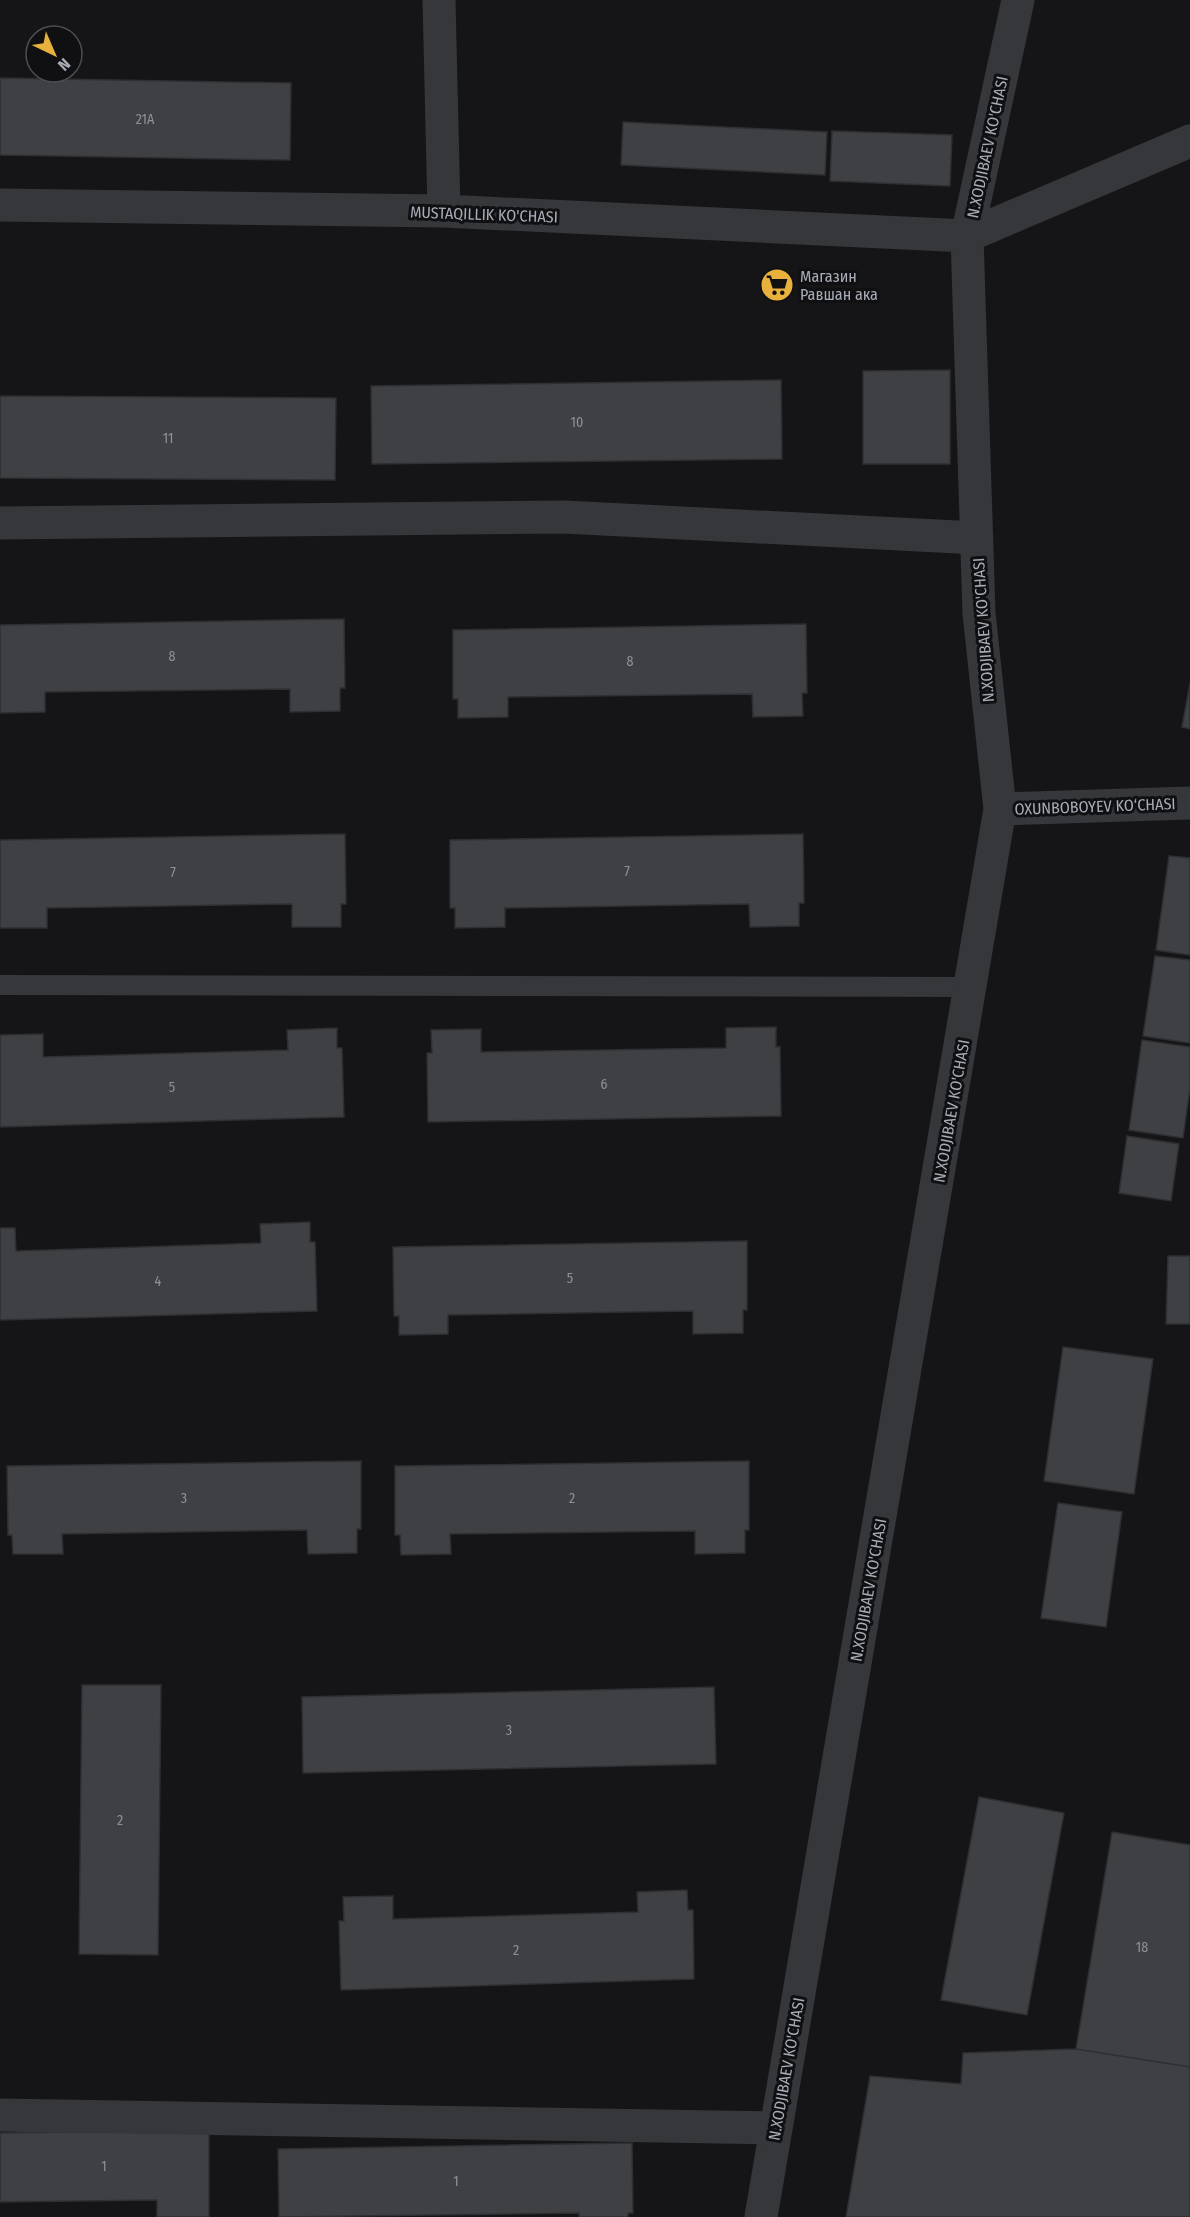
<svg xmlns="http://www.w3.org/2000/svg" width="1190" height="2217" font-family="'Fira Sans Condensed',sans-serif">
	<style>
		.building { fill: #3f4044; stroke: #2f2f33; stroke-width: 1.5 }
		.lines { fill: none; stroke-linecap: round; stroke-linejoin: round }
		.service { stroke: #36373b; stroke-width: 20 }
		.minor { stroke: #36373b; stroke-width: 33 }
		.labels { text-anchor: middle; stroke-width: 6; stroke-linejoin: round; paint-order: stroke }
		.number-label { font-size: 14px; fill: #8d919a }
		.street-label { font-size: 16px; fill: #a7acb6; stroke: #101012 }
		.poi-label { font-size: 16px; fill: #a7acb6; stroke: #101012; text-anchor: start }
	</style>
	<rect width="100%" height="100%" fill="#151517"/>
	<!-- building -->
	<path class="building" d="M0 78 291 83 290 160 0 155Z
		M623 122 827 132 825 175 621 165Z
		M832 131 952 135 950 186 830 181Z
		M950 370V464H863V371Z
		M781 380 782 459 372 464 371 386Z
		M0 396 336 398 335 480 0 478Z
		M344 619 345 688H340V711L290 712V689L45 692V712L0 713V625Z
		M806 624 807 693H802L803 716 753 717 752 694 508 697V717L458 718V699H453V630Z
		M1190 683V729L1182 727Z
		M345 834 346 904H341V927H292V904L47 908V928H0V840Z
		M803 834 804 903H799V926L750 927 749 904 505 908V927L455 928V908H450V840Z
		M1169 856 1190 858V955L1156 950Z
		M1155 956 1190 960V1043L1143 1036Z
		M776 1027V1047H780L781 1116 428 1122 427 1053H432L431 1030 481 1029V1052L726 1048V1028Z
		M337 1028V1048H342L344 1117 0 1127V1035L43 1034V1057L288 1050 287 1030Z
		M1142 1040 1190 1047V1088L1183 1138 1129 1130Z
		M1127 1136 1179 1144 1171 1201 1119 1193Z
		M310 1222V1242H315L317 1311 0 1320V1228H15L16 1251 261 1243 260 1224Z
		M747 1241V1310H743V1333L693 1334V1311L448 1315V1334L399 1335V1316H394L393 1247Z
		M1168 1256H1190V1324H1166Z
		M1063 1347 1153 1359 1134 1494 1044 1481Z
		M361 1461V1529H357V1553L308 1554 307 1530 62 1534 63 1554H13L12 1535H8L7 1466Z
		M749 1461V1530H745V1553L695 1554V1531L450 1534 451 1554 401 1555 400 1535H395V1466Z
		M1058 1503 1122 1512 1106 1627 1041 1618Z
		M82 1685H161L158 1955 79 1954Z
		M714 1687 716 1764 303 1773 302 1697Z
		M979 1797 1064 1813 1027 2015 941 2000Z
		M1112 1832 1190 1845V2067L1076 2049Z
		M687 1890 688 1910H693L694 1979 341 1990 339 1921H344L343 1897 393 1896V1919L638 1912 637 1892Z
		M1076 2049 1190 2067V2217H846L870 2076 961 2084 963 2053Z
		M209 2130V2217H157V2200L0 2202V2133Z
		M632 2143 633 2213H628V2217H579V2213L279 2217 278 2149Z"/>
	<g class="lines">
		<!-- service -->
		<path class="service" d="M0 985 972 987"/>
		<!-- minor -->
		<path class="minor" d="M439 0 444 211
			M0 205 444 211 967 236 1190 141
			M0 523 564 517 977 538
			M1000 809 1190 803
			M0 2115 776 2128
			M761 2217 1000 809 979 613 967 236 1018 0"/>
	</g>
	<!-- icons -->
	<defs>
		<g id="supermarket-disc" transform="scale(1.725)"><circle r="9.5" fill="#e8b03c" stroke="#101012"/><path d="M-6-5.5h2.5l.6 2H6L4.5 2H-2.5L-4.4-4H-6ZM-1.5 3.2a1.3 1.3 0 1 0 .1 0ZM3 3.2a1.3 1.3 0 1 0 .1 0Z" fill="#111"/></g>
	</defs>
	<g fill-rule="evenodd">
		<use href="#supermarket-disc" x="777" y="285"/>
	</g>
	<g class="labels">
		<!-- number labels -->
		<g class="number-label">
			<text x="145" y="124">21A</text>
			<text x="577" y="427">10</text>
			<text x="168" y="443">11</text>
			<text x="172" y="661">8</text>
			<text x="630" y="666">8</text>
			<text x="627" y="876">7</text>
			<text x="173" y="877">7</text>
			<text x="604" y="1089">6</text>
			<text x="172" y="1092">5</text>
			<text x="570" y="1283">5</text>
			<text x="158" y="1286">4</text>
			<text x="184" y="1503">3</text>
			<text x="572" y="1503">2</text>
			<text x="509" y="1735">3</text>
			<text x="120" y="1825">2</text>
			<text x="1142" y="1952">18</text>
			<text x="516" y="1955">2</text>
			<text x="104" y="2171">1</text>
			<text x="456" y="2186">1</text>
		</g>
		<!-- street labels -->
		<g class="street-label">
			<text transform="translate(987 147) rotate(-78)" y="6">N.XODJIBAEV KO'CHASI</text>
			<text transform="translate(484 214) rotate(2)" y="6">MUSTAQILLIK KO'CHASI</text>
			<text transform="translate(983 630) rotate(-94)" y="6">N.XODJIBAEV KO'CHASI</text>
			<text transform="translate(1095 806) rotate(-2)" y="6">OXUNBOBOYEV KO‘CHASI</text>
			<text transform="translate(951 1111) rotate(-80)" y="6">N.XODJIBAEV KO'CHASI</text>
			<text transform="translate(868 1590) rotate(-80)" y="6">N.XODJIBAEV KO'CHASI</text>
			<text transform="translate(786 2069) rotate(-80)" y="6">N.XODJIBAEV KO'CHASI</text>
		</g>
		<!-- poi labels -->
		<g class="poi-label">
			<text x="800" y="282">Магазин<tspan x="800" dy="18">Равшан ака</tspan></text>
		</g>
	</g>
	<!-- north arrow -->
	<g transform="translate(54 54) rotate(136)"><circle r="28" fill="#101012" stroke="#4c4e54" stroke-width="1.5"/>
	<path d="M0-4.5L10 22L0 15L-10 22Z" fill="#e8b03c"/>
	<text y="-9" font-size="16" font-weight="bold" text-anchor="middle" fill="#a7acb6">N</text>
	</g>
</svg>
